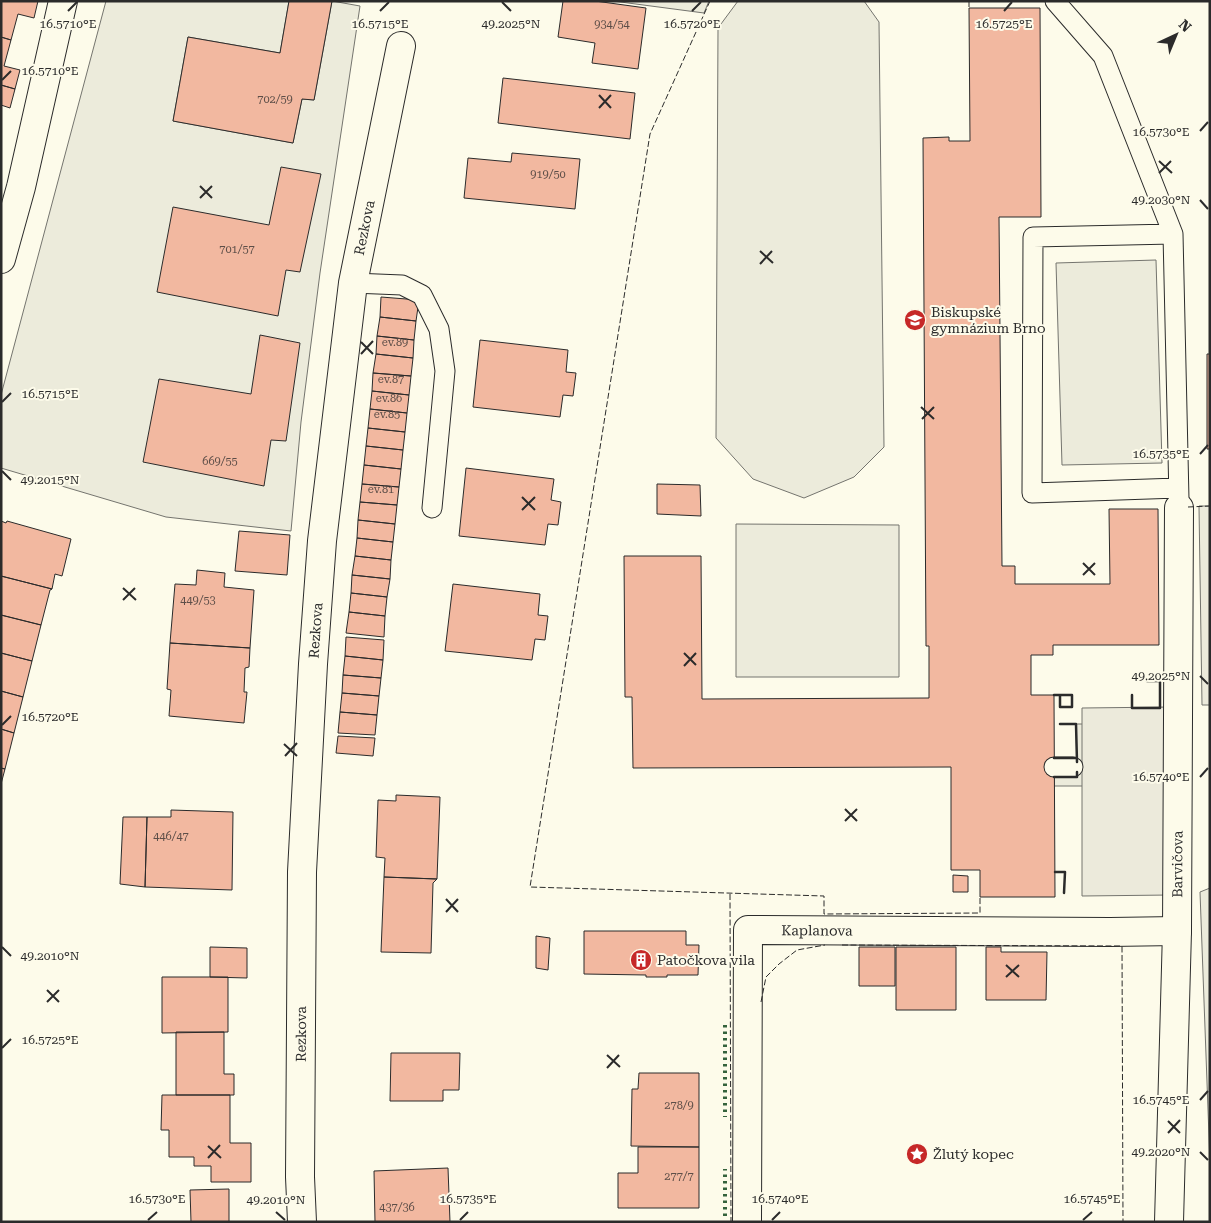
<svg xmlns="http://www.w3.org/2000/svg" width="1211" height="1223" font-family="'Roboto Serif',serif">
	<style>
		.green { fill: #ecebdb; stroke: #74746e }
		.parking { fill: #eceadb; stroke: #74746e }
		.building { fill: #f2b8a0; stroke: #2b2b2b }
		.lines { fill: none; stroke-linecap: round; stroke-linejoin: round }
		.lane-casing { stroke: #2b2b2b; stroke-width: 21 }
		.street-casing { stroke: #2b2b2b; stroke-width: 30 }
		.lane { stroke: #fdfbea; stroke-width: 19 }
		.street { stroke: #fdfbea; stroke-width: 28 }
		.hedge { stroke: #34623c; stroke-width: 4; stroke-dasharray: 2.5 4; stroke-linecap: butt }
		.fence { stroke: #2b2b2b; stroke-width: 1; stroke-dasharray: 6 2.5; stroke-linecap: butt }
		.wall { stroke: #2b2b2b; stroke-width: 2.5 }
		.ticks { fill: none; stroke: #2b2b2b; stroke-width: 2 }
		.labels { text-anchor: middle; stroke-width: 4; stroke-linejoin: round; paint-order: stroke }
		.number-label { font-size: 11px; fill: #5d4e48 }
		.street-label { font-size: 14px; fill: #2b2b2b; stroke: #fdfbea }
		.poi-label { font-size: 14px; fill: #2b2b2b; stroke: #fdfbea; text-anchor: start }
		.ticks-label { font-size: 12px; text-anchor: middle; fill: #2b2b2b; stroke: #fdfbea; stroke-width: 4; stroke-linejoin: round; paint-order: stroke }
	</style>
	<rect width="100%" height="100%" fill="#fdfbea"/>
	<!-- green -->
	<path class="green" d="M106 1H289L280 53 188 37 173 121 293 143 302 99 314 100 332 1 360 6 320 273 301 422 291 531 166 517 1 468V395Z
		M613 1H709L704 13Z
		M738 1H864L879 22 884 447 854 477 804 498 753 479 716 438 718 28Z
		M1156 260 1162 463 1062 465 1056 263Z
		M736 524 899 525V677H736Z
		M1076 724H1083V786H1054V777H1077Z
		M1210 888V1164L1200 892Z"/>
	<!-- parking -->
	<path class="parking" d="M1199 506H1210V705H1202Z
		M1170 707V895L1082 896V708Z"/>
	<!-- building -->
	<path class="building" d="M1 1H38L34 18 18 14 11 40 1 37Z
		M289 1H332L314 100 302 99 293 143 173 121 188 37 280 53Z
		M563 1H595L646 8 638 69 592 63 595 43 558 37Z
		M969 8H1040L1041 217H999L1002 566H1015V584H1110L1109 509H1158L1159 645H1053V655H1031V695H1054L1055 897H980V870H951V767L633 768 632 697H625L624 556H701L702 699 929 698V646H926L923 138 949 137V141H970Z
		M1 37 11 40 4 66 20 70 15 89 1 85Z
		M503 78 635 93 630 139 498 123Z
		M1 85 15 89 10 108 1 105Z
		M512 153 580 159 575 209 464 198 468 158 511 162Z
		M281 167 321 174 300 272 286 270 278 316 157 292 173 207 269 225Z
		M381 297 419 300 416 321 380 317Z
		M380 317 416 321 414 340 377 336Z
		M260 335 300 343 286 441 271 440 264 486 143 462 159 379 251 394Z
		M377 336 414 340 413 358 376 354Z
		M480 340 568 350 566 372 576 373 573 396 563 395 560 417 473 407Z
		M376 354 413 358 411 376 373 373Z
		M1207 354H1210V449H1207Z
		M373 373 411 376 409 395 372 391Z
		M372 391 409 395 407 413 370 409Z
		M370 409 407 413 405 432 368 428Z
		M368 428 405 432 403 450 366 446Z
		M366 446 403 450 401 469 364 465Z
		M364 465 401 469 399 487 362 484Z
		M466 468 554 479 551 500 561 502 558 525 548 524 545 545 459 536Z
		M362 484 399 487 397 505 360 502Z
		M657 484 700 485 701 516 657 514Z
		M360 502 397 505 395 524 358 520Z
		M358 520 395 524 393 542 357 538Z
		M1 521 6 523 7 521 71 539 62 576 55 574 52 589 1 576Z
		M239 531 290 535 287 575 235 571Z
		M357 538 393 542 391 560 355 556Z
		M355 556 391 560 390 579 352 575Z
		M197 570 225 573 224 587 254 590 250 648 170 643 175 584 196 585Z
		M352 575 390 579 387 597 351 593Z
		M1 576 52 589 50 590 41 625 1 615Z
		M453 584 540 594 538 615 548 616 545 640 535 639 532 660 445 651Z
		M351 593 387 597 385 616 349 612Z
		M349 612 385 616 384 637 346 633Z
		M1 615 41 625 32 661 1 653Z
		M346 637 384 640 383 660 345 656Z
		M170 643 250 648 249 667 245 668 244 692H247L244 723 169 716 171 690 167 689Z
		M1 653 32 661 23 697 1 691Z
		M345 656 383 660 381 678 343 675Z
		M343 675 381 678 379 696 342 693Z
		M1 691 23 697 14 733 1 729Z
		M342 693 379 696 377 715 340 712Z
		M340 712 377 715 375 735 338 733Z
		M1 729 14 733 5 769 1 768Z
		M338 736 375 738 373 756 336 753Z
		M1 768 5 769 1 784Z
		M396 795 440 797 437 879 384 877 385 858 376 857 378 800 396 801Z
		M171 810 233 812 232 890 145 887 147 817H171Z
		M123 817H147L145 887 120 884Z
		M953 875 968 876V892H953Z
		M384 877 437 879 433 883 431 953 381 952Z
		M584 931H686V945H699L698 975H667V977H646V975L584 974Z
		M536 936 550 938 548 970 536 968Z
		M210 947 247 948V978L210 977Z
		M859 947H895V986H859Z
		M896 947H956V1010H896Z
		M986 947H1001V952H1047L1046 1000H986Z
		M162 977H228V1032L162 1033Z
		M176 1032H224V1074H234V1095H176Z
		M391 1053H460L459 1090H443V1101H390Z
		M639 1073H699V1147L631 1146 632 1089H638Z
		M162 1095H230V1143H251V1182H211V1166H194V1157H169V1130H161Z
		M638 1147H699V1208H618V1173H638Z
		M448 1168 450 1222H375L374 1171Z
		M229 1189V1222H191L190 1190Z"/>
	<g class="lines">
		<!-- lane casing -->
		<g class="lane-casing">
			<path id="lane" d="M1055 1 1103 56 1173 234 1179 499
				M1173 234 1033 237 1032 493 1178 488
				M353 283 402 285 422 295 439 329 445 371 432 508
				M1054 767H1073"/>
		</g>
		<!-- street casing -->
		<g class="street-casing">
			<g id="street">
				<path d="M1 259 21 187 63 1"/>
				<path id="s1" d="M302 1222 300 1177 302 872 313 664 322 541 353 283 401 46"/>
				<path id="s2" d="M747 1222 748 930 1110 932 1177 931"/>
				<path id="s3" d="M1169 1222 1177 931 1179 508"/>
			</g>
		</g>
		<!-- lane -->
		<use href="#lane" class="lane"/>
		<!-- street -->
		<use href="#street" class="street"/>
		<!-- hedge -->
		<path class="hedge" d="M725 1025V1117
			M725 1216V1169"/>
		<!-- fence -->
		<path class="fence" d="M710 1 650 134 530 887 824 896V914L980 913V897
			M969 1V8
			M1188 507 1210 506
			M730 894 731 1222
			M842 945 1122 946 1123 1222
			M761 1002 766 977 779 964 797 950 825 945"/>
		<!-- wall -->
		<path class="wall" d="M1054 695H1072V707H1060V695
			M1132 695V708H1160V681H1147
			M1060 724H1076L1077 762
			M1054 758H1076
			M1054 777H1077V772
			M1055 872H1065L1064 893"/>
	</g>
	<!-- ticks -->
	<path class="ticks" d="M502 2 511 11M68 11 77 2M380 11 389 2M692 11 701 2M1004 11 1012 2M2 80 11 71M599 95 611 108M599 108 611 95M1200 131 1208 122M1159 161 1172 173M1159 173 1171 161M200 186 212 198M200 198 212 186M1200 200 1208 209M760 251 773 263M760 264 772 251M361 342 373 354M361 354 373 341M2 402 11 393M921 407 934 419M922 419 934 407M1200 454 1208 445M2 471 11 480M522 497 535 510M522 510 535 497M1083 563 1095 575M1083 575 1095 563M123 588 136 600M123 600 135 588M684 653 696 665M684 666 696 653M1200 676 1208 684M2 725 11 716M284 744 297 756M285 756 297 743M1200 777 1208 768M845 809 857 821M845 821 857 809M446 899 458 912M446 912 458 899M2 947 11 956M1006 965 1019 977M1006 977 1019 965M47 990 59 1002M47 1002 59 990M2 1048 11 1039M607 1055 620 1067M607 1068 619 1055M1200 1100 1208 1091M1168 1121 1180 1133M1168 1133 1180 1120M208 1146 221 1158M1200 1152 1208 1160M208 1158 220 1145M276 1212 285 1220M148 1220 157 1212M460 1220 468 1212M772 1220 780 1212M1083 1220 1092 1212"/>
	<!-- icons -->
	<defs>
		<g id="school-disc" transform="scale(1.125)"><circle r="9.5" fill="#c62828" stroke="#fdfbea"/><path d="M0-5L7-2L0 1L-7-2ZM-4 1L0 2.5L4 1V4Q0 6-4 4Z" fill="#fff"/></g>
		<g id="building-disc" transform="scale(1.125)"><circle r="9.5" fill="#c62828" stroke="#fdfbea"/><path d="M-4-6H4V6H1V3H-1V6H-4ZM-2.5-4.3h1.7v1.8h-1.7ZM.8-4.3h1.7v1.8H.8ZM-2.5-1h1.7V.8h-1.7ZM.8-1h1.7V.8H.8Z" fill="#fff"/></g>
		<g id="sight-disc" transform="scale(1.125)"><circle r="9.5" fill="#c62828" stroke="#fdfbea"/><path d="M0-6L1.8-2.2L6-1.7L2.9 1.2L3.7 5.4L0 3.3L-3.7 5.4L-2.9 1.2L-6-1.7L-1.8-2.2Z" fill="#fff"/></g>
	</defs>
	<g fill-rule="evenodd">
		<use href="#school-disc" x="915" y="320"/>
		<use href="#building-disc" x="641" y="960"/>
		<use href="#sight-disc" x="917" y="1154"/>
	</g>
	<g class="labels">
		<!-- number labels -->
		<g class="number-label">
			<text x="612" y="28">934/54</text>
			<text x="275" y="103">702/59</text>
			<text x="548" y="178">919/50</text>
			<text x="237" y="253">701/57</text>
			<text x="395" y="346">ev.89</text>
			<text x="391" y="383">ev.87</text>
			<text x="389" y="402">ev.86</text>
			<text x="387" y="418">ev.85</text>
			<text x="220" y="465">669/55</text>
			<text x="381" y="493">ev.81</text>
			<text x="198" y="604">449/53</text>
			<text x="171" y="840">446/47</text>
			<text x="679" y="1109">278/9</text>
			<text x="679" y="1180">277/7</text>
			<text x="397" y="1211">437/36</text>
		</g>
		<!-- street labels -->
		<g class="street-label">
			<text dy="5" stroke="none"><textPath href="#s1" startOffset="998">Rezkova</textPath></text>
			<text dy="5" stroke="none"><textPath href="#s1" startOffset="592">Rezkova</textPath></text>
			<text dy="5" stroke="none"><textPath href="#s3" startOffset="358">Barvičova</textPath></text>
			<text dy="5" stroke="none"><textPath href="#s2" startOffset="361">Kaplanova</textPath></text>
			<text dy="5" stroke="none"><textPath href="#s1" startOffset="188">Rezkova</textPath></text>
		</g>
		<!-- poi labels -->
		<g class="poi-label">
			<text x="931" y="317">Biskupské<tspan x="931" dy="16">gymnázium Brno</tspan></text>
			<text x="657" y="965">Patočkova vila</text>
			<text x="933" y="1159">Žlutý kopec</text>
		</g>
	</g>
	<g class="ticks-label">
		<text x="511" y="28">49.2025°N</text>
		<text x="68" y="28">16.5710°E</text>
		<text x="380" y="28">16.5715°E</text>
		<text x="692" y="28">16.5720°E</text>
		<text x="1004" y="28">16.5725°E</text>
		<text x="50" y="75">16.5710°E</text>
		<text x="1161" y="136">16.5730°E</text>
		<text x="1161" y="204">49.2030°N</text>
		<text x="50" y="398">16.5715°E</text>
		<text x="1161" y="458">16.5735°E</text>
		<text x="50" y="484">49.2015°N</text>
		<text x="1161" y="680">49.2025°N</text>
		<text x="50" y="721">16.5720°E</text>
		<text x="1161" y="781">16.5740°E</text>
		<text x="50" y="960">49.2010°N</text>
		<text x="50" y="1044">16.5725°E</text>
		<text x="1161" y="1104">16.5745°E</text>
		<text x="1161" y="1156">49.2020°N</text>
		<text x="157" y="1203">16.5730°E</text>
		<text x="468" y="1203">16.5735°E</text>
		<text x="780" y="1203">16.5740°E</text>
		<text x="1092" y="1203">16.5745°E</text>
		<text x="276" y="1204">49.2010°N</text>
	</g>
	<!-- border -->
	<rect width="1211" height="1223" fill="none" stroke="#2b2b2b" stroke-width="5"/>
	<!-- north arrow -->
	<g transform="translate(1176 35) rotate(44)" stroke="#fdfbea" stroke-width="4" paint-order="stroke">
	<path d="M0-4L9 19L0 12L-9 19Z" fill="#2b2b2b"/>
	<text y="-8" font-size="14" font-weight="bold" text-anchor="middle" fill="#2b2b2b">N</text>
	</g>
</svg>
